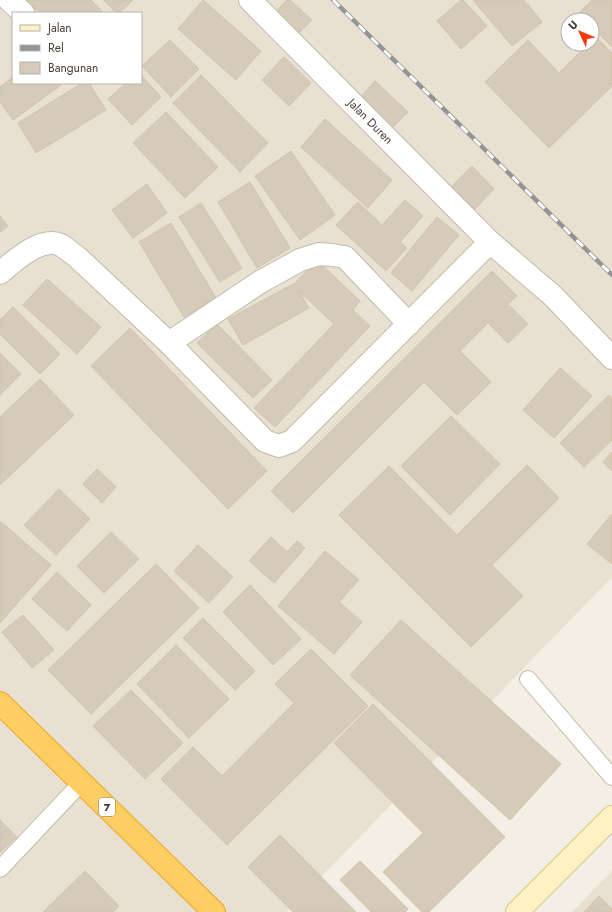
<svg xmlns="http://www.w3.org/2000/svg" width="612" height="912" font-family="Jost,sans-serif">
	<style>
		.residential { fill: #e8e1d1; fill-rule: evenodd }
		.building { fill: #d6cbb8; stroke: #d1c3ab }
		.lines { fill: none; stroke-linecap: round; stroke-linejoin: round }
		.lane-casing { stroke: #c2baa8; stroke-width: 18 }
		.street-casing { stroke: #c2baa8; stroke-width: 24 }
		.secondary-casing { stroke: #d7c58f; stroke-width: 24 }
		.highway-casing { stroke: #eaa627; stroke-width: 24 }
		.lane { stroke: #fff; stroke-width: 16 }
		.street { stroke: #fff; stroke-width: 22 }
		.secondary { stroke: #fff1c2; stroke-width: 22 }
		.highway { stroke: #ffce63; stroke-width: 22 }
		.rail-casing { stroke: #949494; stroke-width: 4.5 }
		.rail { stroke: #fff; stroke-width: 3; stroke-dasharray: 9; stroke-linecap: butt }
		.labels { text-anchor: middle; stroke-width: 4; stroke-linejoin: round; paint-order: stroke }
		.shield { fill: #fff; stroke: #7e7970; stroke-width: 1 }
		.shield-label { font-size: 11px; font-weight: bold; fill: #463f33 }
		.street-label { font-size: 12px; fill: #463f33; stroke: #fff }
	</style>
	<rect width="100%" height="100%" fill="#f3efe4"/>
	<!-- residential -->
	<path class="residential" d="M0 0H612V577L287 912H0ZM13 13H141V83H13ZM568 20H592V44H568Z
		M612 871V912H572Z"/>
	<!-- building -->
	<path class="building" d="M26 0H91L104 13H39Z
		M104 0H133L119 13H116Z
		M203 0 261 51 236 80 178 29Z
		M287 0H290L312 20 294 38 271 16Z
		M461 0H463L487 26 461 49 437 21Z
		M473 0H524L542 22 512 46Z
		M592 0H612V47L592 27V20H585L578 14Z
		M596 37 612 53V86L549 148 485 82 528 40 559 73 588 44H592V40Z
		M170 40 199 69 171 97 142 66Z
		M284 57 311 83 289 106 262 80Z
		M141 75 161 97 132 125 108 99 126 83H141Z
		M201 75 268 143 240 172 173 103Z
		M13 77V83H60L61 85 13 120 0 102V87Z
		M375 81 408 112 389 131 357 101Z
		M82 83H89L106 110 36 153 18 123Z
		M166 112 218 167 185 198 133 143Z
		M325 119 392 180 368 208 301 147Z
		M291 151 335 215 300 240 255 176Z
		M472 166 494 189 474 210 451 187Z
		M250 182 290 248 257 268 218 202Z
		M147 184 167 213 133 238 112 210Z
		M405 200 423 216 400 242 407 248 386 271 336 225 358 202 382 225Z
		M201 203 242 268 220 282 179 217Z
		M0 216 8 226 0 232Z
		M437 217 459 235 412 291 391 273Z
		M171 223 216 298 184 317 139 242Z
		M317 260 360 301 353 310 370 326 275 427 254 408 334 324 299 291 309 308 243 345 228 319 295 283Z
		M492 271 517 296 508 304 528 324 508 343 488 323 460 351 491 382 457 415 424 382 293 513 271 491Z
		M47 279 101 327 77 354 23 305Z
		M13 307 60 354 40 374 0 334V320Z
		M217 324 272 380 253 398 197 343Z
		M130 328 267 471 228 509 91 366Z
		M0 353 21 374 0 395Z
		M560 368 592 396 554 438 523 410Z
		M40 379 74 415 0 485V417Z
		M609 395 612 398V440L584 467 560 443Z
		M451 416 500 464 450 515 401 466Z
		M612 452V471L603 462Z
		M527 465 559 498 492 565 523 596 471 647 339 515 389 466 457 535Z
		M97 469 116 487 102 503 83 484Z
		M59 489 90 519 56 555 24 525Z
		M612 514V564L587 544Z
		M0 521 51 565 0 623Z
		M111 532 139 559 104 593 77 566Z
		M271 537 287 552 297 541 305 548 274 583 249 561Z
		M198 545 233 577 209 603 174 571Z
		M325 551 359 580 339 602 362 622 334 654 278 606Z
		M156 564 199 608 91 714 48 670Z
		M57 572 91 605 67 631 32 599Z
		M250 585 301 639 273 665 223 612Z
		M23 615 54 650 32 668 2 632Z
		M203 618 255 671 235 690 183 638Z
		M401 620 561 764 510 820 350 675Z
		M176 645 229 699 189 738 137 684Z
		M311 649 368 706 227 845 161 779 193 747 222 776 294 703 275 684Z
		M131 690 183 743 145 779 93 726Z
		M373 704 505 837 429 912H422L383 872 423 833 334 743Z
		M0 820 17 837 0 853Z
		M280 835 356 912H293L248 867Z
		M360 861 408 909 405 912H371L340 880Z
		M85 871 119 906 113 912H43Z
		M599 896 612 909V912H584Z"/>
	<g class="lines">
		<!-- lane casing -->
		<g class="lane-casing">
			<path id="lane" d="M528 679 612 777
				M0 869 82 782"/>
		</g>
		<!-- street casing -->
		<g class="street-casing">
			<g id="street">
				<path d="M9 0 23 13"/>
				<path id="s1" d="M250 0 490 242"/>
				<path d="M0 273C14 261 41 236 61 245 66 248 71 253 76 256L169 343 265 441 279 446 292 441 490 242 553 296 612 358"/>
				<path d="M169 343 260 282 300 260 319 254 332 255 345 257 409 324"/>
			</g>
		</g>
		<!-- secondary casing -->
		<g class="secondary-casing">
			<path id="secondary" d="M517 912 612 817"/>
		</g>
		<!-- highway casing -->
		<g class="highway-casing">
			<path id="highway" d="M0 703 214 912"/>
		</g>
		<!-- lane -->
		<use href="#lane" class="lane"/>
		<!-- street -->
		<use href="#street" class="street"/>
		<!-- secondary -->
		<use href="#secondary" class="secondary"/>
		<!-- highway -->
		<use href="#highway" class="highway"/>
		<!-- rail casing -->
		<g class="rail-casing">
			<path id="rail" d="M333 0 612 275"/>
		</g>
		<!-- rail -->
		<use href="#rail" class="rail"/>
	</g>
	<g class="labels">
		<!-- shield labels -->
		<rect class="shield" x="99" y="798" width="16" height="18" rx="3"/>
		<g class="shield-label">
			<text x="107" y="811">7</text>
		</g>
		<!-- street labels -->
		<g class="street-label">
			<text dy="4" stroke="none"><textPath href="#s1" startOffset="171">Jalan Duren</textPath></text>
		</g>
	</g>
	<!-- legend -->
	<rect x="12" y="12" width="130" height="72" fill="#ffffff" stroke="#b5b2ad"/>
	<rect x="20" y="25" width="20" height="6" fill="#fff1c2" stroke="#b5b2ad"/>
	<text x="48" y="32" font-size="12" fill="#463f33">Jalan</text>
	<rect x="20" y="45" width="20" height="6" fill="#949494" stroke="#b5b2ad"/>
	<text x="48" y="52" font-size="12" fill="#463f33">Rel</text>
	<rect x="20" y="62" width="20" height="12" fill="#d6cbb8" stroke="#b5b2ad"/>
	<text x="48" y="72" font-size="12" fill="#463f33">Bangunan</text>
	<!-- north arrow -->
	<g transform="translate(580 32) rotate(314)"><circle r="19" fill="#ffffff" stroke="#b5b2ad"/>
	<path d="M0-3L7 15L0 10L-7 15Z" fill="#ff380f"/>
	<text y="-6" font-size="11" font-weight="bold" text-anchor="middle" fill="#463f33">U</text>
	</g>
</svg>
